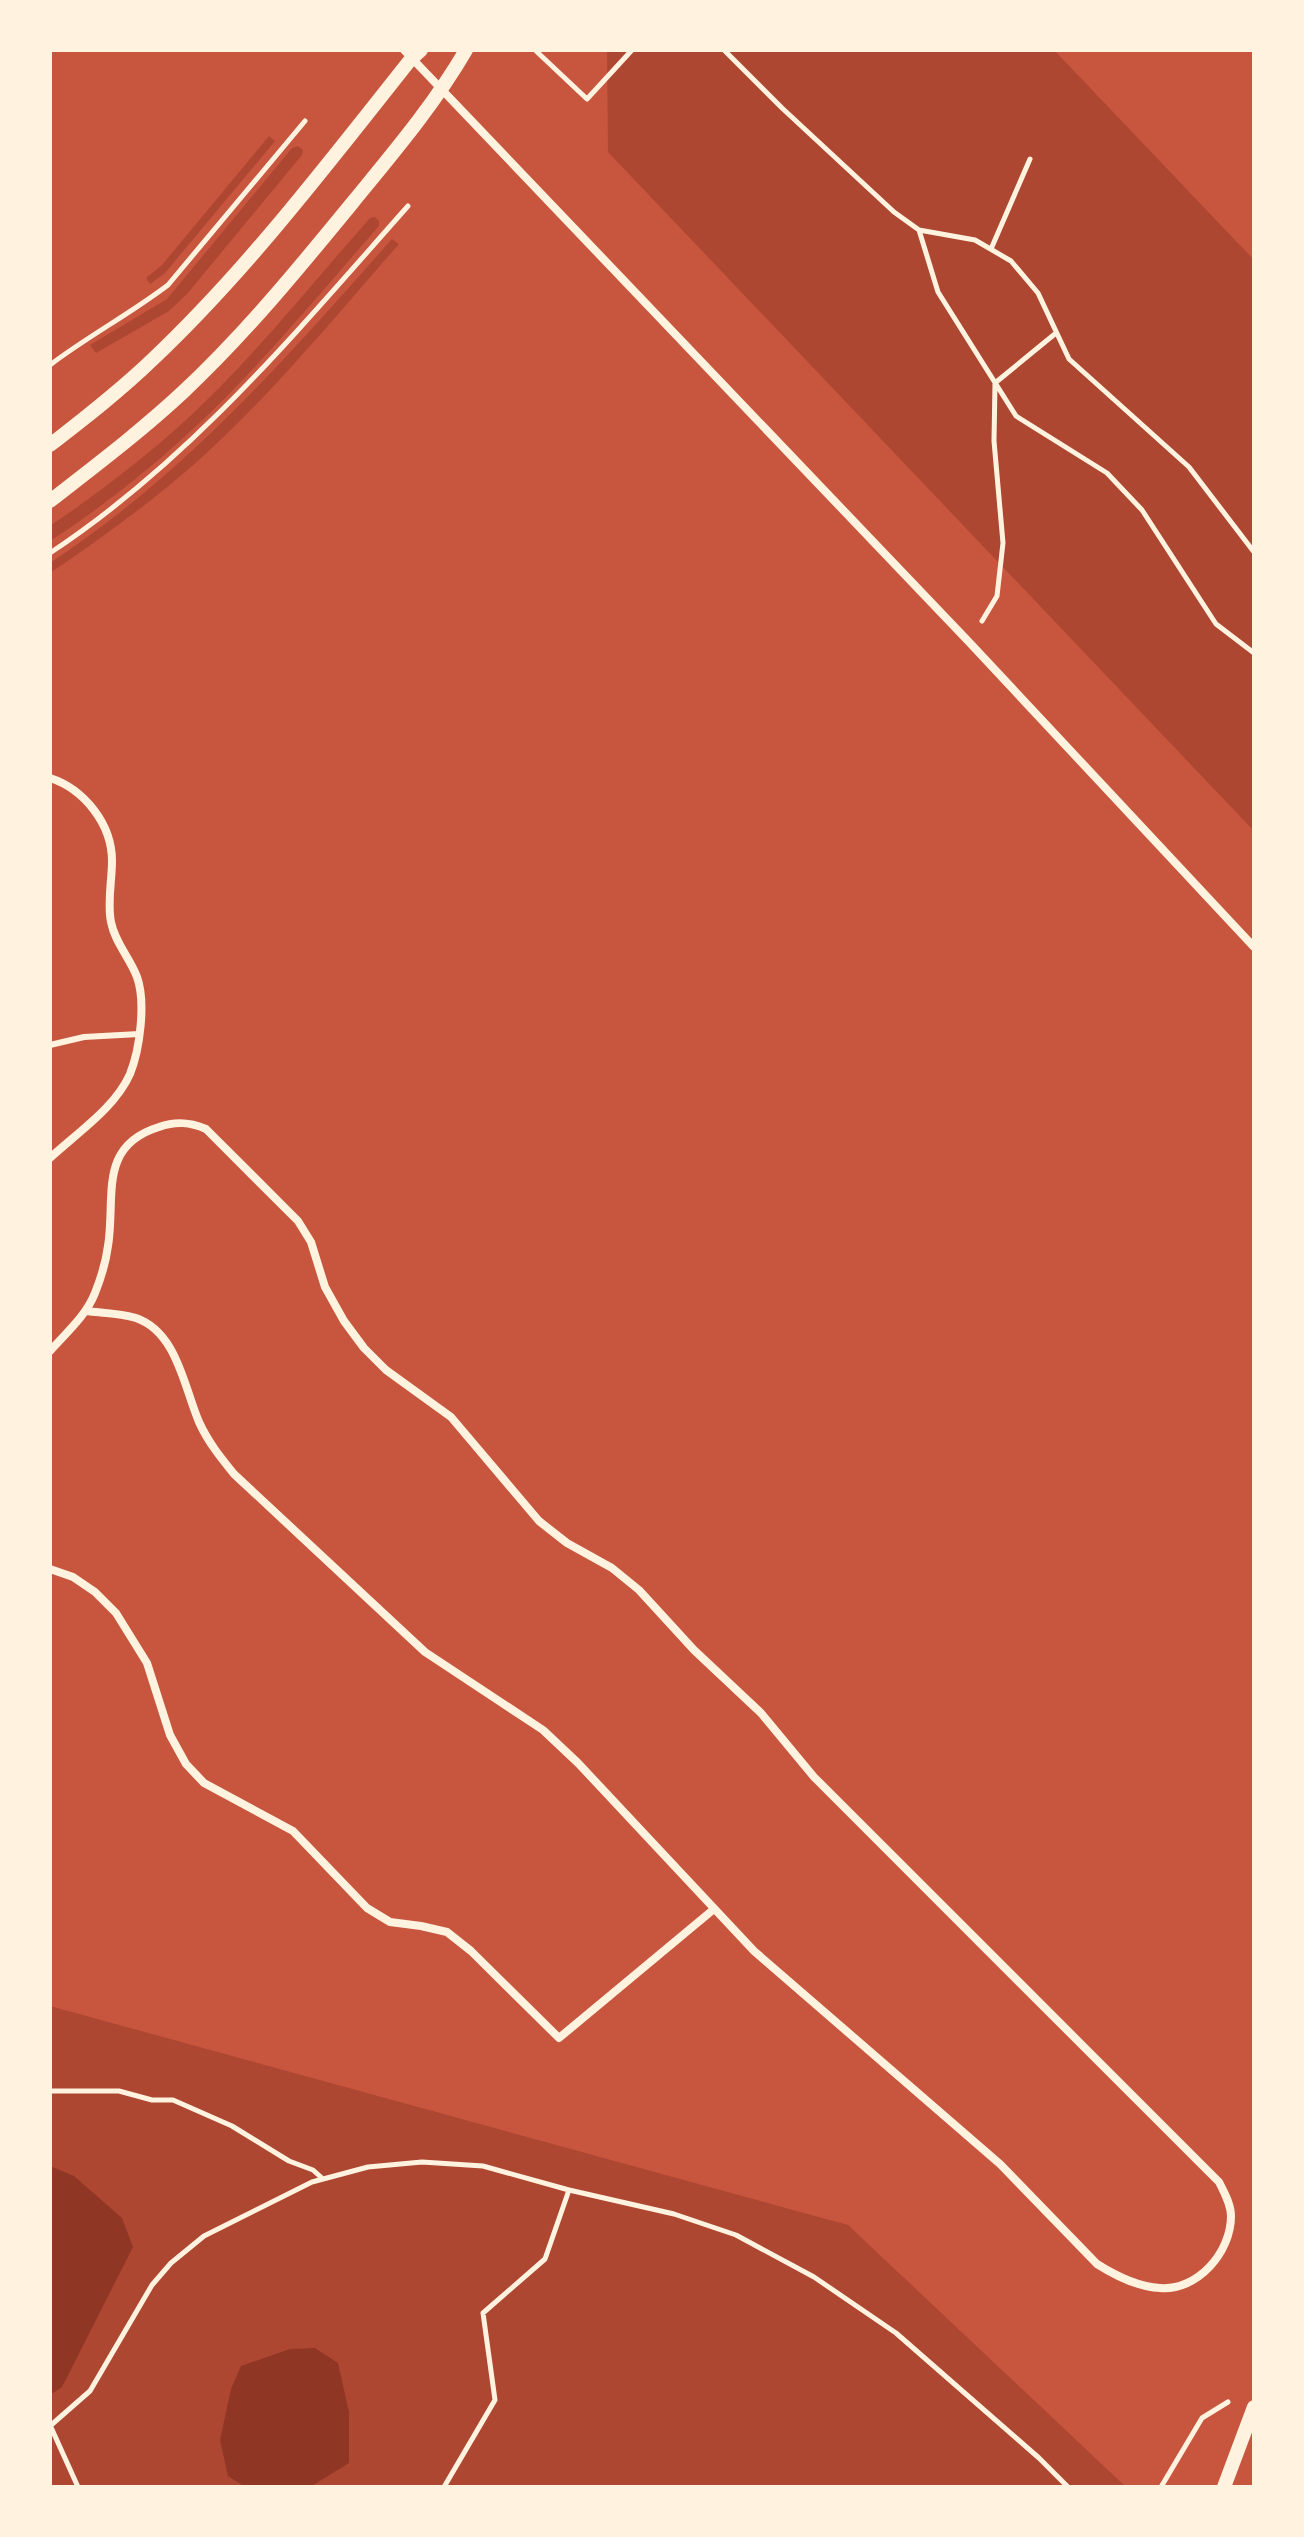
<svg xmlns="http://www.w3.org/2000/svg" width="1304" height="2537" font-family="'Work Sans',sans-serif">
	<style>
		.green { fill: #ae4732 }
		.water { fill: #8f3625 }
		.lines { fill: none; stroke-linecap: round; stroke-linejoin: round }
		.path { stroke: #fff3e0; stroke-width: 5 }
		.service { stroke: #fff3e0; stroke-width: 6 }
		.minor { stroke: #fff3e0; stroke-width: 8 }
		.tertiary { stroke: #fff3e0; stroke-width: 14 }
	</style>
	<rect width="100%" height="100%" fill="#c8553d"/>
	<!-- green -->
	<path class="green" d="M607 50H1054L1254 260V831L608 152Z
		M269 136 275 141 165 273 150 284 146 278 162 265Z
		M298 146 303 150 302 155 187 294 169 311 96 353 90 345 167 299 292 148Z
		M375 217 379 221V226C319 294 261 366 194 428 150 469 101 508 50 541V526C97 494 143 459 185 421 252 359 310 286 370 218Z
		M392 239 399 244C335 317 272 394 200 459 153 501 102 538 50 573V563C186 473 285 360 392 239Z
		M50 2006 848 2225 1126 2487H50Z"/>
	<!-- water -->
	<path class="water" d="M50 2166 74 2176 122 2218 133 2247 62 2387 50 2395Z
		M315 2348 338 2363 349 2412V2463L310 2487H245L228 2476 220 2440 231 2389 241 2366 290 2349Z"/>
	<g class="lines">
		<!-- path -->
		<path class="path" d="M535 50 587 99 632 50
			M724 50 782 108 894 212 919 230 975 240 1011 261 1038 293 1069 359 1189 467 1254 552
			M919 230 938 292 1016 416 1107 473 1142 510 1216 624 1254 653
			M991 249 1030 159
			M50 365C88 336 130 314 168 285L305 121
			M50 553C191 460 297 331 408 206
			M982 621 997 596 1003 543 994 441 995 383 1056 333
			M50 2091H119L152 2100H173L232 2126 289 2161 313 2170 323 2179
			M50 2425 78 2487
			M50 2426 90 2391 152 2285 171 2263 204 2236 312 2182 368 2167 422 2162 483 2166 569 2190 674 2214 736 2235 814 2277 896 2333 1039 2458 1068 2487
			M444 2487 495 2400 483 2313 545 2259 569 2190
			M1161 2487 1202 2418 1228 2402"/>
		<!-- service -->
		<path class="service" d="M50 1045 84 1037 139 1034"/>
		<!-- minor -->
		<path class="minor" d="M404 50 969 642 1254 947
			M50 778C84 789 112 824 112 861 112 881 107 902 111 922 115 943 130 958 137 977 146 1002 140 1049 130 1074 115 1108 77 1133 50 1158
			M50 1351C66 1333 86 1316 95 1293 101 1278 106 1261 108 1246 116 1198 97 1146 159 1127 176 1121 190 1122 206 1129L298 1221 311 1242 325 1287 344 1321 364 1348 386 1370 451 1417 539 1521 567 1543 612 1568 639 1590 694 1650 761 1713 814 1777 1219 2182C1224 2192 1231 2204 1231 2216 1231 2253 1197 2291 1160 2288 1137 2287 1116 2276 1097 2264L1000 2164 754 1951 578 1763 543 1730 425 1652 234 1474C221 1458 208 1442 199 1422 184 1387 177 1332 136 1318 120 1313 102 1313 86 1311
			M50 1569 73 1577 95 1592 116 1613 147 1663 170 1735 186 1764 204 1783 293 1831 367 1908 390 1922 421 1926 447 1932 471 1951 559 2038 714 1909"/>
		<!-- tertiary -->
		<path class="tertiary" d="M50 445C85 418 121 390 153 359 249 268 329 162 411 59L421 50
			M50 501C95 466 140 432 182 393 245 334 299 268 353 202 393 153 434 105 466 50
			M1224 2487 1254 2407"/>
	</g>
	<!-- border -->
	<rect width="1304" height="2537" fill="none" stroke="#fff3e0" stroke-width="104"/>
</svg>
